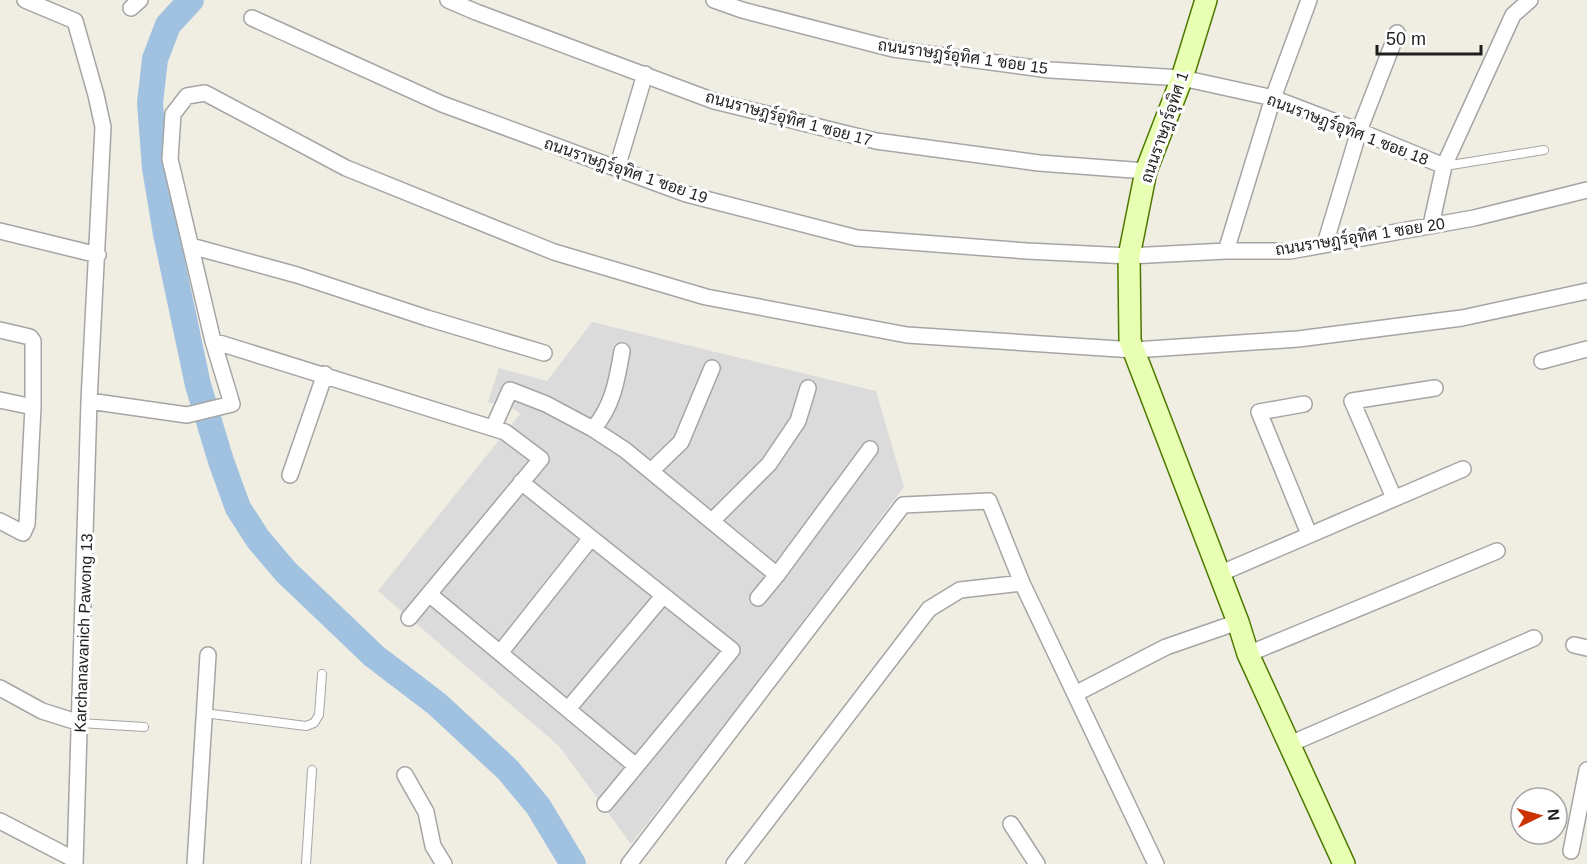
<svg xmlns="http://www.w3.org/2000/svg" width="1587" height="864" font-family="Helvetica,Sarabun,sans-serif">
	<style>
		.residential { fill: #dcdbdb }
		.lines { fill: none; stroke-linecap: round; stroke-linejoin: round }
		.river { stroke: #a0c2e0; stroke-width: 26 }
		.lane-casing { stroke: #a5a5a5; stroke-width: 10 }
		.street-casing { stroke: #a5a5a5; stroke-width: 18 }
		.secondary-casing { stroke: #4e7900; stroke-width: 24 }
		.lane { stroke: #fff; stroke-width: 8 }
		.street { stroke: #fff; stroke-width: 15 }
		.secondary { stroke: #e7feb3; stroke-width: 21 }
		.labels { text-anchor: middle; stroke-width: 6; stroke-linejoin: round; paint-order: stroke }
		.street-label { font-size: 16px; fill: #1e1e1e; stroke: #fff }
	</style>
	<rect width="100%" height="100%" fill="#f0eee3"/>
	<!-- residential -->
	<path class="residential" d="M592 322 876 391 904 487 709 745 631 844 559 746 378 591 520 414 516 410 488 402 499 368 547 381Z"/>
	<g class="lines">
		<!-- river -->
		<path class="river" d="M191 0 168 25 155 59 150 103 155 168 166 234 198 385 221 461 238 508 258 539 286 572 374 656 437 704 508 770 538 806 573 864"/>
		<!-- lane casing -->
		<g class="lane-casing">
			<path id="lane" d="M1445 166 1544 150
				M204 713 306 726 314 723 319 715 322 674
				M80 723 144 727
				M306 864 312 770"/>
		</g>
		<!-- street casing -->
		<g class="street-casing">
			<path id="street" d="M25 0 75 21 96 95 103 127 89 401 75 864
				M448 0 476 12 714 101 876 141 1039 163 1146 171
				M714 0 742 10 893 49 1050 70 1182 78 1273 98 1359 131 1444 166
				M131 8 140 0
				M252 18 442 104 686 194 857 238 1027 251 1129 256 1226 251H1290L1474 218 1587 190
				M617 168 645 74
				M1431 225 1444 166 1513 15 1530 0
				M0 231 98 255
				M1325 244 1359 131 1397 33
				M191 246 297 275 427 318 544 353
				M1226 251 1273 98 1309 0
				M0 330 30 337 33 341V407L27 524 23 533 0 521
				M213 341 505 432 541 459 409 618
				M1542 361 1587 349
				M0 400 33 407
				M89 401 187 415 232 404 213 341 170 159 173 114 187 96 205 93 346 168 554 252 706 297 907 335 1134 350 1298 339 1462 318 1587 291
				M1304 404 1259 412 1309 534
				M493 428 510 390 546 404 593 429 625 450 777 575
				M593 429C613 406 617 380 622 351
				M651 471 681 442 712 368
				M290 475 325 374
				M521 482 732 650 605 804
				M1394 498 1352 401 1435 388
				M712 521 769 464 798 421 808 388
				M1219 574 1463 469
				M429 594 636 766
				M758 598 777 575 870 449
				M1574 645 1587 648
				M500 653 591 538
				M1248 654 1497 551
				M0 688 42 711 80 723
				M1075 694 1166 647 1238 622
				M568 709 663 596
				M1290 744 1534 638
				M405 775 426 812 433 846 444 864
				M0 821 75 860
				M1011 824 1037 864
				M1571 851 1587 770
				M195 864 208 655
				M629 864 903 505 989 501 1022 583 1156 864
				M734 864 929 609 960 590 1022 583"/>
		</g>
		<!-- secondary casing -->
		<g class="secondary-casing">
			<path id="secondary" d="M1206 0 1182 78 1146 171 1129 256 1130 341 1238 622 1248 654 1344 864"/>
		</g>
		<!-- lane -->
		<use href="#lane" class="lane"/>
		<!-- street -->
		<use href="#street" class="street"/>
		<!-- secondary -->
		<use href="#secondary" class="secondary"/>
	</g>
	<g class="labels">
		<!-- street labels -->
		<g class="street-label">
			<text transform="translate(963 56) rotate(8)" y="6">ถนนราษฎร์อุทิศ 1 ซอย 15</text>
			<text transform="translate(789 118) rotate(15)" y="6">ถนนราษฎร์อุทิศ 1 ซอย 17</text>
			<text transform="translate(1164 127) rotate(-71)" y="6">ถนนราษฎร์อุทิศ 1</text>
			<text transform="translate(1348 129) rotate(21)" y="6">ถนนราษฎร์อุทิศ 1 ซอย 18</text>
			<text transform="translate(626 170) rotate(19)" y="6">ถนนราษฎร์อุทิศ 1 ซอย 19</text>
			<text transform="translate(1360 236) rotate(-9)" y="6">ถนนราษฎร์อุทิศ 1 ซอย 20</text>
			<text transform="translate(83 633) rotate(-88)" y="6">Karchanavanich Pawong 13</text>
		</g>
	</g>
	<!-- north arrow -->
	<g transform="translate(1539 816) rotate(85)"><circle r="28" fill="#ffffff" stroke="#a5a5a5" stroke-width="1.5"/>
	<path d="M0-4.5L10 22L0 15L-10 22Z" fill="#cb3300"/>
	<text y="-9" font-size="16" font-weight="bold" text-anchor="middle" fill="#1e1e1e">N</text>
	</g>
	<!-- scale -->
	<path d="M1377 45v9h104v-9" fill="none" stroke="#1e1e1e" stroke-width="3"/>
	<text x="1386" y="45" font-size="18" fill="#1e1e1e" stroke="#ffffff" stroke-width="4.5" paint-order="stroke">50 m</text>
</svg>
